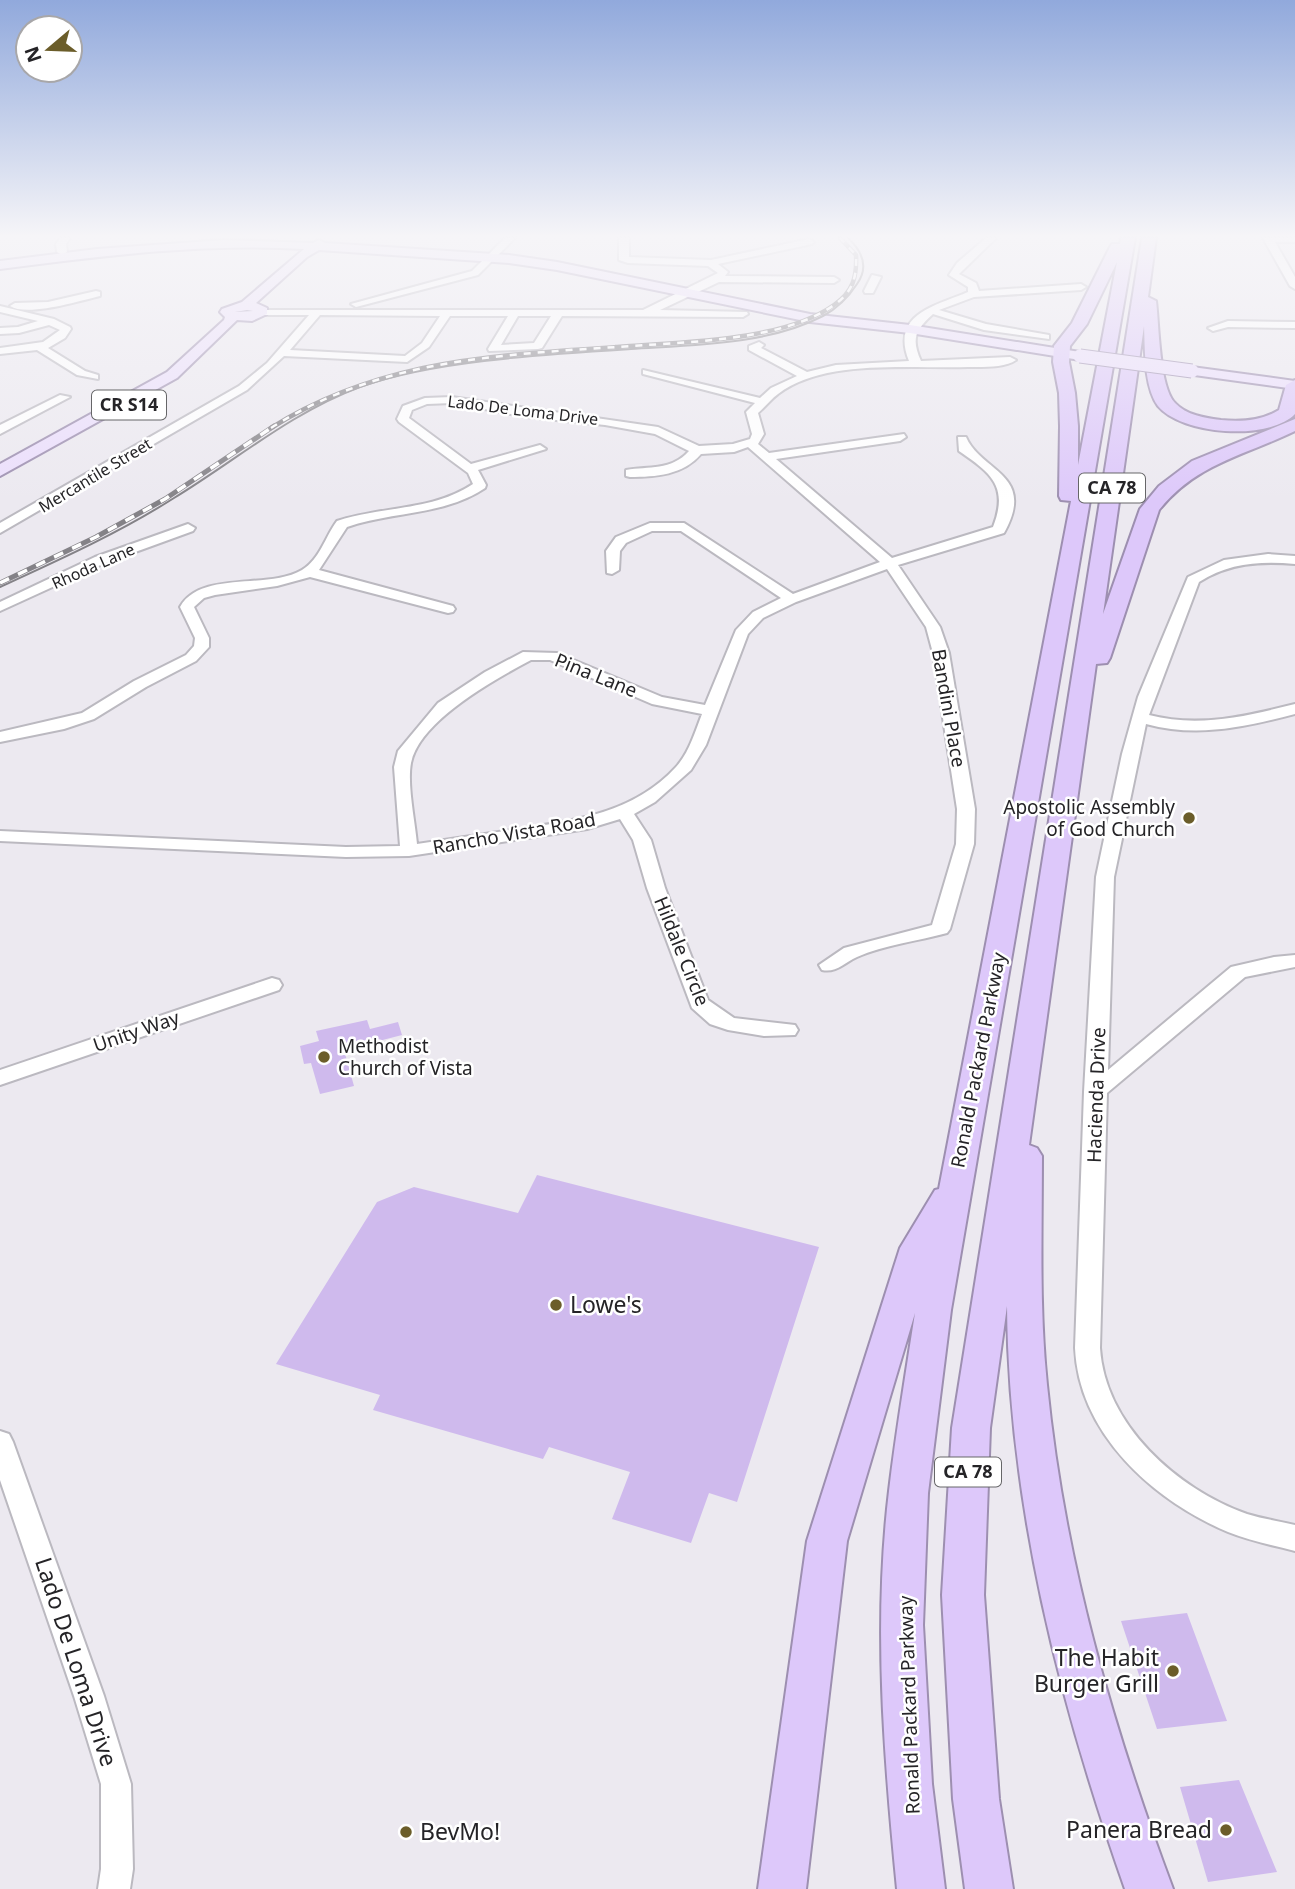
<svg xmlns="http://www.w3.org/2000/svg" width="1295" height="1889" font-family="'Noto Sans',sans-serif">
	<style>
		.building { fill: #cfbaed }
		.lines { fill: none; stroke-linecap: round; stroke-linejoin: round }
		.minor-casing { stroke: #bbb9c0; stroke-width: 4 }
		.major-casing { stroke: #9d8fb0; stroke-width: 4 }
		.highway-casing { stroke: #9d8fb0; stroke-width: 4 }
		.minor { fill: #fff; fill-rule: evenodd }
		.major { fill: #ebdefc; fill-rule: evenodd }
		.highway { fill: #ddc8fa; fill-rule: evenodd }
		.tram { stroke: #848287; stroke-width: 2 }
		.rail-far1-casing { stroke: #848287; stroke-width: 4.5 }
		.rail-casing { stroke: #848287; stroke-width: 5 }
		.rail-far1 { stroke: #fff; stroke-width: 2.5; stroke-dasharray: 7; stroke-linecap: butt }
		.rail { stroke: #fff; stroke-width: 3.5; stroke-dasharray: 10; stroke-linecap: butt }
		.major-bridge-casing { stroke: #9d8fb0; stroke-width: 15; stroke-linecap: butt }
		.major-bridge { stroke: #ebdefc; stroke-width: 13 }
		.poi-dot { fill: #6b5d2a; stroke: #fff; stroke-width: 2.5 }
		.labels { text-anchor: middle; stroke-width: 5; stroke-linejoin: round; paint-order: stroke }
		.far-street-label { font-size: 16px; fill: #252427; stroke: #fff }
		.shield { fill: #fff; stroke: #666668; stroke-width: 2 }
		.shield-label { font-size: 18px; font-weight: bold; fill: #252427 }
		.street-label { font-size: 19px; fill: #252427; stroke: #fff }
		.poi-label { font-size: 19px; fill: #252427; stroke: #fff; text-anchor: end }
		.near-poi-label { font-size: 23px; fill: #252427; stroke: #fff; text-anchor: start }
		.near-street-label { font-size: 23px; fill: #252427; stroke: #fff }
	</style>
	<rect width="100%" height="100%" fill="#ece9f0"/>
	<!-- building -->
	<path class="building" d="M367 1020 370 1029 398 1022 402 1035 344 1050 354 1086 320 1094 311 1063 304 1064 300 1046 319 1041 316 1031Z
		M537 1175 819 1247 737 1502 709 1493 691 1543 612 1519 630 1472 549 1447 543 1459 373 1410 380 1395 276 1364 377 1202 414 1187 518 1213Z
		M1187 1613 1227 1721 1157 1729 1121 1621Z
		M1239 1780 1277 1872 1208 1882 1180 1787Z"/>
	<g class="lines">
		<!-- minor casing -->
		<g class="minor-casing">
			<path id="minor" d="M60 238H70L66 244 67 252 62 255 57 252 56 244Z
				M505 238H515L478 275 356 307 351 304 472 271Z
				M619 238H629V257L711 260 809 239 814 242 812 244 718 264 728 272 725 276 834 277 839 280 834 283 719 282 660 310 747 312 748 314 743 317 562 316 542 348 538 349 489 351 488 349 508 316H450L429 347 407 362 284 356 247 390 0 533V523L239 386 267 363 309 315H261L256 312 257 310H643L718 273 708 266 628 263 619 260ZM320 315 440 316 422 343 405 356 290 350ZM518 316H551L534 343 501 345Z
				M986 238H996L959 274 976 283 979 291 1081 284 1086 287 1081 290 974 297 939 310 986 324 1049 335V339L984 330 933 314C915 330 911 339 921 361L1010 357 1016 360C1005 368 982 367 968 367 913 369 824 358 778 394 771 399 765 407 758 413L764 434 758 444 769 453 904 434 906 437 900 441 776 459 892 558 993 527C1009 486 991 473 959 451L958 437H966C981 472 1037 474 1004 533L898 565 940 627 949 653 975 809 974 844 950 929 947 933C918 941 884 945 857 957 844 963 836 973 822 970L819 965 844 948 932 925 956 844 957 809 933 653 926 627 887 569 796 602 763 618 748 634 706 745 691 770 655 802 634 814 651 840 665 888 708 1000 734 1018 795 1025 798 1030 795 1035 764 1036 728 1030 710 1024 692 1008 647 888 633 840 620 819 587 829 409 856 346 857 0 841V831L346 847 400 846 394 767 398 751 438 703 485 672 523 652 557 653 662 697 705 705 736 630 753 612 781 598 681 531H652L626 543 620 551 619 570 612 574 607 573 606 551 616 537 650 523H684L793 594 880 562 748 447 734 452 701 454C683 475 656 477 630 477L626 476V470C649 466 671 471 689 451L655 434 605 425 527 417 452 403 427 404 412 410 409 418 471 464 540 445 546 449 478 470 486 485 485 488C443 516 393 511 347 527L319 570 453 606 455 609 453 612 448 613 310 577 277 586 215 595 204 598 194 607 209 638V647L196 661 146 687 94 719 64 729 0 742V732L82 713 134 681 186 655 194 646 195 638 180 607C201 570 268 590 302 570 320 559 325 537 337 521 382 506 433 511 473 484L468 473 399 422 397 419 403 406 425 398 452 397 658 427 699 446 733 444 750 439 752 434 746 412 755 403 643 374V370L760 398 771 388 797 376 749 350V346L759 342 764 345 761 348 807 372 836 365 909 361C890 314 935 306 968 292V287L949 275 957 263ZM531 660H550L652 704 702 714C695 732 689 753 676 767 634 813 576 820 519 829 485 834 451 839 417 844 415 821 407 785 411 763 419 721 495 679 531 660Z
				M1263 238H1295V242H1275L1295 277V289L1290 286Z
				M872 275 881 277 873 293H865L864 291Z
				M96 291 100 292V296C79 301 27 317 10 306L15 303 48 302Z
				M0 306 54 319 70 327 71 329 65 338 48 348 85 371 98 375V379L77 375 37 350 0 354V348L43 342 60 330 49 325 19 333 0 334V328L18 327 38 321 0 312Z
				M1228 321 1295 322V328L1228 327 1213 331 1208 328Z
				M60 395 70 397 0 434V425Z
				M188 524 195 528 193 531 105 563 0 611V602L95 557Z
				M1268 554 1295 556V564C1260 561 1229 563 1199 582L1149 715C1199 728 1247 716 1295 704V714C1246 727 1197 738 1146 724L1114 877 1108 1070 1231 967 1274 957 1295 955V967L1245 977 1107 1093 1100 1348C1105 1425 1177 1489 1247 1514 1263 1519 1279 1521 1295 1525V1551C1272 1545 1250 1541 1228 1532 1153 1500 1079 1434 1075 1348L1084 1092 1096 877 1122 754 1138 697 1188 577 1224 560Z
				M272 978 279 980 282 985 279 990 0 1085V1070Z
				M0 1431 9 1434 13 1442 104 1696 131 1784 133 1869 130 1889H98L101 1869V1784L74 1696 0 1480Z"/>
		</g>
		<!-- major casing -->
		<g class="major-casing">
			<path id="major" d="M224 240 313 243 319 240 325 243 509 255 557 262 810 314 910 325 1080 352 1087 356 1080 360 910 333 810 322 557 270 509 263 319 250 307 257 256 303 267 308V314L252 321 237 320 177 378 0 476V464L167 372 224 320 225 317 220 312 222 309 242 302 304 249C203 243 100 256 0 269V261L97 249ZM247 310 253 311 235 312Z
				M1192 367 1295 381V389L1187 374 1185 371Z"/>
		</g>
		<!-- highway casing -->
		<g class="highway-casing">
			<path id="highway" d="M1121 238H1135L951 1310 928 1493 923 1625 932 1784 945 1889H897C884 1758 873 1623 889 1491 896 1432 906 1372 915 1313L847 1541 806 1889H758L807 1541 900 1248 935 1190 939 1189 1071 501 1061 500 1059 496 1060 426 1059 393 1053 362 1054 346 1072 323 1110 247 1112 244H1120ZM1117 262 1078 465V426L1075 393 1069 362 1070 346 1087 324Z
				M1142 238H1156L1148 297 1156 301C1159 324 1159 387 1175 403 1186 415 1205 418 1221 420 1241 422 1261 421 1279 410L1286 385 1295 380V414C1269 441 1182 435 1158 406 1144 387 1145 349 1144 326L1103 614 1140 509 1159 486 1192 461 1295 419V431C1244 456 1197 463 1159 510L1110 658 1107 663 1096 664 1029 1145 1037 1148 1042 1156C1042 1232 1039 1309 1047 1385 1064 1559 1112 1726 1173 1889H1125C1059 1701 1009 1506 1007 1306L990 1428 984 1595 999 1799 1013 1889H965L953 1799 942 1595 952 1428Z"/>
		</g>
		<!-- minor -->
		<use href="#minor" class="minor"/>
		<!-- major -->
		<use href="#major" class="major"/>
		<!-- highway -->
		<use href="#highway" class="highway"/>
		<!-- tram -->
		<path class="tram" d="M0 587C59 560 119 533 174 498 235 461 292 412 360 387 399 373 442 366 484 361 532 355 582 352 631 349 693 345 767 345 823 316 838 308 848 298 857 284 869 267 862 251 848 238"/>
		<!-- rail-far1 casing -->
		<g class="rail-far1-casing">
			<path id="rail-far1" d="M271 428C318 398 368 380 423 368 487 355 553 351 617 347 680 342 782 342 834 305 853 292 857 277 856 255L840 238"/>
		</g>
		<!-- rail casing -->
		<g class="rail-casing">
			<path id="rail" d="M0 583 96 537 165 499 274 426"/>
		</g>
		<!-- rail-far1 -->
		<use href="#rail-far1" class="rail-far1"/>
		<!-- rail -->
		<use href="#rail" class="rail"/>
		<!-- major-bridge casing -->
		<g class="major-bridge-casing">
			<path id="major-bridge" d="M1080 356 1192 371"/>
		</g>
		<!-- major-bridge -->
		<use href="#major-bridge" class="major-bridge"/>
	</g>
	<!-- sky -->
	<linearGradient id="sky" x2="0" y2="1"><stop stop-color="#91a9dc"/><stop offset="0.47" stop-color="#f6f5f8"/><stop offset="1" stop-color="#f6f5f8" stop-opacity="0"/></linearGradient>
	<rect width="1295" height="502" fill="url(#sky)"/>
	<!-- markers -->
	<g class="poi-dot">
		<circle cx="1189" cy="818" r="7"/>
		<circle cx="324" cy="1057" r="7"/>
		<circle cx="556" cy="1305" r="7"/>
		<circle cx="1173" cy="1671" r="7"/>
		<circle cx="1226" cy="1830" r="7"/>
		<circle cx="406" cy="1832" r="7"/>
	</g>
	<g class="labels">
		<!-- far-street labels -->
		<g class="far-street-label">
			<text transform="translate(523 410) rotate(7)" y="6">Lado De Loma Drive</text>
			<text transform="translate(95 475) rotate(-31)" y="6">Mercantile Street</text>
			<text transform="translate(93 566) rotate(-24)" y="6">Rhoda Lane</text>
		</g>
		<!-- shield labels -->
		<g class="shield">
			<rect x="92" y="390.5" width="74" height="29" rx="5"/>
			<rect x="1079" y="473.5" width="66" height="29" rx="5"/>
			<rect x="935" y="1457.5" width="66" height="29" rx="5"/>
		</g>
		<g class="shield-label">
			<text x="129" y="411">CR S14</text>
			<text x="1112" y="494">CA 78</text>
			<text x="968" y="1478">CA 78</text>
		</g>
		<!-- street labels -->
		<g class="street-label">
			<text transform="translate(596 675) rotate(22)" y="7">Pina Lane</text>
			<text transform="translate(949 708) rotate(80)" y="7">Bandini Place</text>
			<text transform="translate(514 833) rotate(-10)" y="7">Rancho Vista Road</text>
			<text transform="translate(682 951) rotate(68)" y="7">Hildale Circle</text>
			<text transform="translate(136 1031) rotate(-19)" y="7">Unity Way</text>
			<text transform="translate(978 1060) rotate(-79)" y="7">Ronald Packard Parkway</text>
			<text transform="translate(1096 1095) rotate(-88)" y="7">Hacienda Drive</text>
			<text transform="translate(909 1705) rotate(-92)" y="7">Ronald Packard Parkway</text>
		</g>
		<!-- poi labels -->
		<g class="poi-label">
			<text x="1175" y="814">Apostolic Assembly<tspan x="1175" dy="22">of God Church</tspan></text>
			<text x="338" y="1053" text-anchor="start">Methodist<tspan x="338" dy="22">Church of Vista</tspan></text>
		</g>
		<!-- near-poi labels -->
		<g class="near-poi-label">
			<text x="570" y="1313">Lowe's</text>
			<text x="1159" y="1666" text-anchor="end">The Habit<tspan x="1159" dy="26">Burger Grill</tspan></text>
			<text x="1212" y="1838" text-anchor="end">Panera Bread</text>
			<text x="420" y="1840">BevMo!</text>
		</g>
		<!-- near-street labels -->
		<g class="near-street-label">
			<text transform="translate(76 1662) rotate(72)" y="8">Lado De Loma Drive</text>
		</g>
	</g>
	<!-- north arrow -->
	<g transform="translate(49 49) rotate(251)"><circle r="33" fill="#ffffff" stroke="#a8a7a9" stroke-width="2"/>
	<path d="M0-5L12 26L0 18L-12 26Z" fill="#6b5d2a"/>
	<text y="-10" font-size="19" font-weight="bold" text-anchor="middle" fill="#252427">N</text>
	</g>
</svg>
